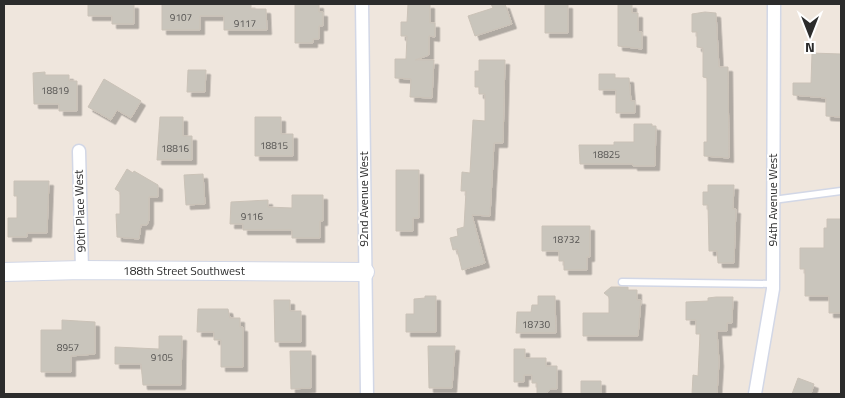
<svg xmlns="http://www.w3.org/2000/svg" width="845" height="398" font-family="'Titillium Web',sans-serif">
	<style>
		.building { fill: #c9c5bc; stroke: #cac2b7; filter: url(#shadow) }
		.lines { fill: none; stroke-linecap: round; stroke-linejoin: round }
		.lane-casing { stroke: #d2d7e6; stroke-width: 9 }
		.street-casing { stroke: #d2d7e6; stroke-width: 15 }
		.secondary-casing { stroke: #d2d7e6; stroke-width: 20 }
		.lane { stroke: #fff; stroke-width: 6 }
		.street { stroke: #fff; stroke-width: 12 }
		.secondary { stroke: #fff; stroke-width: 18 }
		.labels { text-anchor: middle; stroke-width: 4; stroke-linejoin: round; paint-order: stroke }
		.number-label { font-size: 10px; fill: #535250 }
		.street-label { font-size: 12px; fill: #2c2c2c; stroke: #fff }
	</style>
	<defs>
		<filter id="shadow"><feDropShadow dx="4.5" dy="4.5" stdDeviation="0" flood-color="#0004"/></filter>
	</defs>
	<rect width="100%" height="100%" fill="#efe6dd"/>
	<!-- building -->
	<path class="building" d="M88 4H134V24H112V16H88Z
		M162 4H251V9H266L267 30H224V16H200V30H162Z
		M295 4H319V12H323V26H319V39H313V43H295Z
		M408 4H430V23H435V37L429 36V55L415 60H434L432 98 410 97 411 79 395 78V59H406L407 36H401V22H407Z
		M491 4H505L512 24 475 36 468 16 493 8Z
		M545 4H568V33H545Z
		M618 4H632V13H638V32H642V49L618 46Z
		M705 12 716 13 719 67H728L729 158 704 156V142H707V78L703 77V48L697 47V32H692V14Z
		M812 53 841 54V117L826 116V98L793 95V83H811Z
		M479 60H505L503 143H494L490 216 472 215 485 263 462 270 457 249 453 250 450 238 458 236 457 229 464 227 466 191H461L462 172 470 173 473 120 485 121V94H479V87H475V71H479Z
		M188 70H206L205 92H187Z
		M45 72V75H69V81H77V111H59V104H34L33 73Z
		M599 74H615V78H629L631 101H635V113H616V90H599Z
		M104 79 141 101 131 118 117 110 111 120 88 107Z
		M160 117H183V136H192V160H157Z
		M255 117H281V134H293V156H255Z
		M634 124H652V126H656L655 166H633V164H580L579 145H614V142H634Z
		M127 169 133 173 134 171 158 185V197H149V220L147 225H141L139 239 117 237 116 214H120V192L115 189Z
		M396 170H419V218H413V231H396Z
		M203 174 205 204 186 205 184 175Z
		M14 181H49L47 233H27V237H8V218H17V196H14Z
		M708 185H734L733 209H736L734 263H718L717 251H709L708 205H703V192H708Z
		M292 195H323V221H320V238H292V230H243V224H230L231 202 268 200V207L292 208Z
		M827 219H841V313H829V296H805V269H800V248H824V228H827Z
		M542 226H590V257H587V270H564V261H559V251H542Z
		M628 287V290H637V300H641L638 336H583V313H609V297L604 293 611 287Z
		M425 296H436V332H406V314H414V299L425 298Z
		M538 296H555L556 333H516L517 312H531L532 305H538Z
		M716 297H733L732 323H727V331H717L719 362 717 394H692L693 375 698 376 700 334H696V320H686V302L708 301V298Z
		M274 300H290V311H301V342H275Z
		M198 309H228L230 318H240V327H243V367H221V340H214V332H197Z
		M62 320 95 322V354L71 356V372H41V330H62Z
		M159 336H182L181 385H143L141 364H115V347L159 349Z
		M428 346H455L452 388H429Z
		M514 349H525V358H546V366H557V389H551L545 394H537V383H532V375H524V382H514Z
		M290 351H311V388L291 389Z
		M798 378 814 384 811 394H792Z
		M581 381H601V394H581Z"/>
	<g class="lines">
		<!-- lane casing -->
		<g class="lane-casing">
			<path id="lane" d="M773 200 841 191
				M622 282 773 284"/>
		</g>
		<!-- street casing -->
		<g class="street-casing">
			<path id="street" d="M362 4 367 394
				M79 151 82 270
				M755 394 773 289 774 4"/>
		</g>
		<!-- secondary casing -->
		<g class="secondary-casing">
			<path id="secondary" d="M4 272 82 270 365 272"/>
		</g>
		<!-- lane -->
		<use href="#lane" class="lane"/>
		<!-- street -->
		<use href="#street" class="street"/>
		<!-- secondary -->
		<use href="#secondary" class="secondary"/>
	</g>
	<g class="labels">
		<!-- number labels -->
		<g class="number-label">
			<text x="181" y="21">9107</text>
			<text x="245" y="27">9117</text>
			<text x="55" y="94">18819</text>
			<text x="274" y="149">18815</text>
			<text x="175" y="152">18816</text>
			<text x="606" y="158">18825</text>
			<text x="252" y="220">9116</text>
			<text x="566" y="243">18732</text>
			<text x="536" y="328">18730</text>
			<text x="68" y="351">8957</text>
			<text x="162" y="361">9105</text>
		</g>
		<!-- street labels -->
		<g class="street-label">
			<text transform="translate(364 199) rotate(-90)" y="4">92nd Avenue West</text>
			<text transform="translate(773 200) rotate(-90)" y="4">94th Avenue West</text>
			<text transform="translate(80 211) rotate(-92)" y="4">90th Place West</text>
			<text x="184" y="275">188th Street Southwest</text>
		</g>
	</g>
	<!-- border -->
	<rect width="845" height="398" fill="none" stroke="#2c2c2c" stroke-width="10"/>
	<!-- north arrow -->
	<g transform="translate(810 35) rotate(180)" stroke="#ffffff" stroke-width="4" paint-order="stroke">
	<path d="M0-4L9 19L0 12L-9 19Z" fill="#2c2c2c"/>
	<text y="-8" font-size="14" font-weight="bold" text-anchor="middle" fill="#2c2c2c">N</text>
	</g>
</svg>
